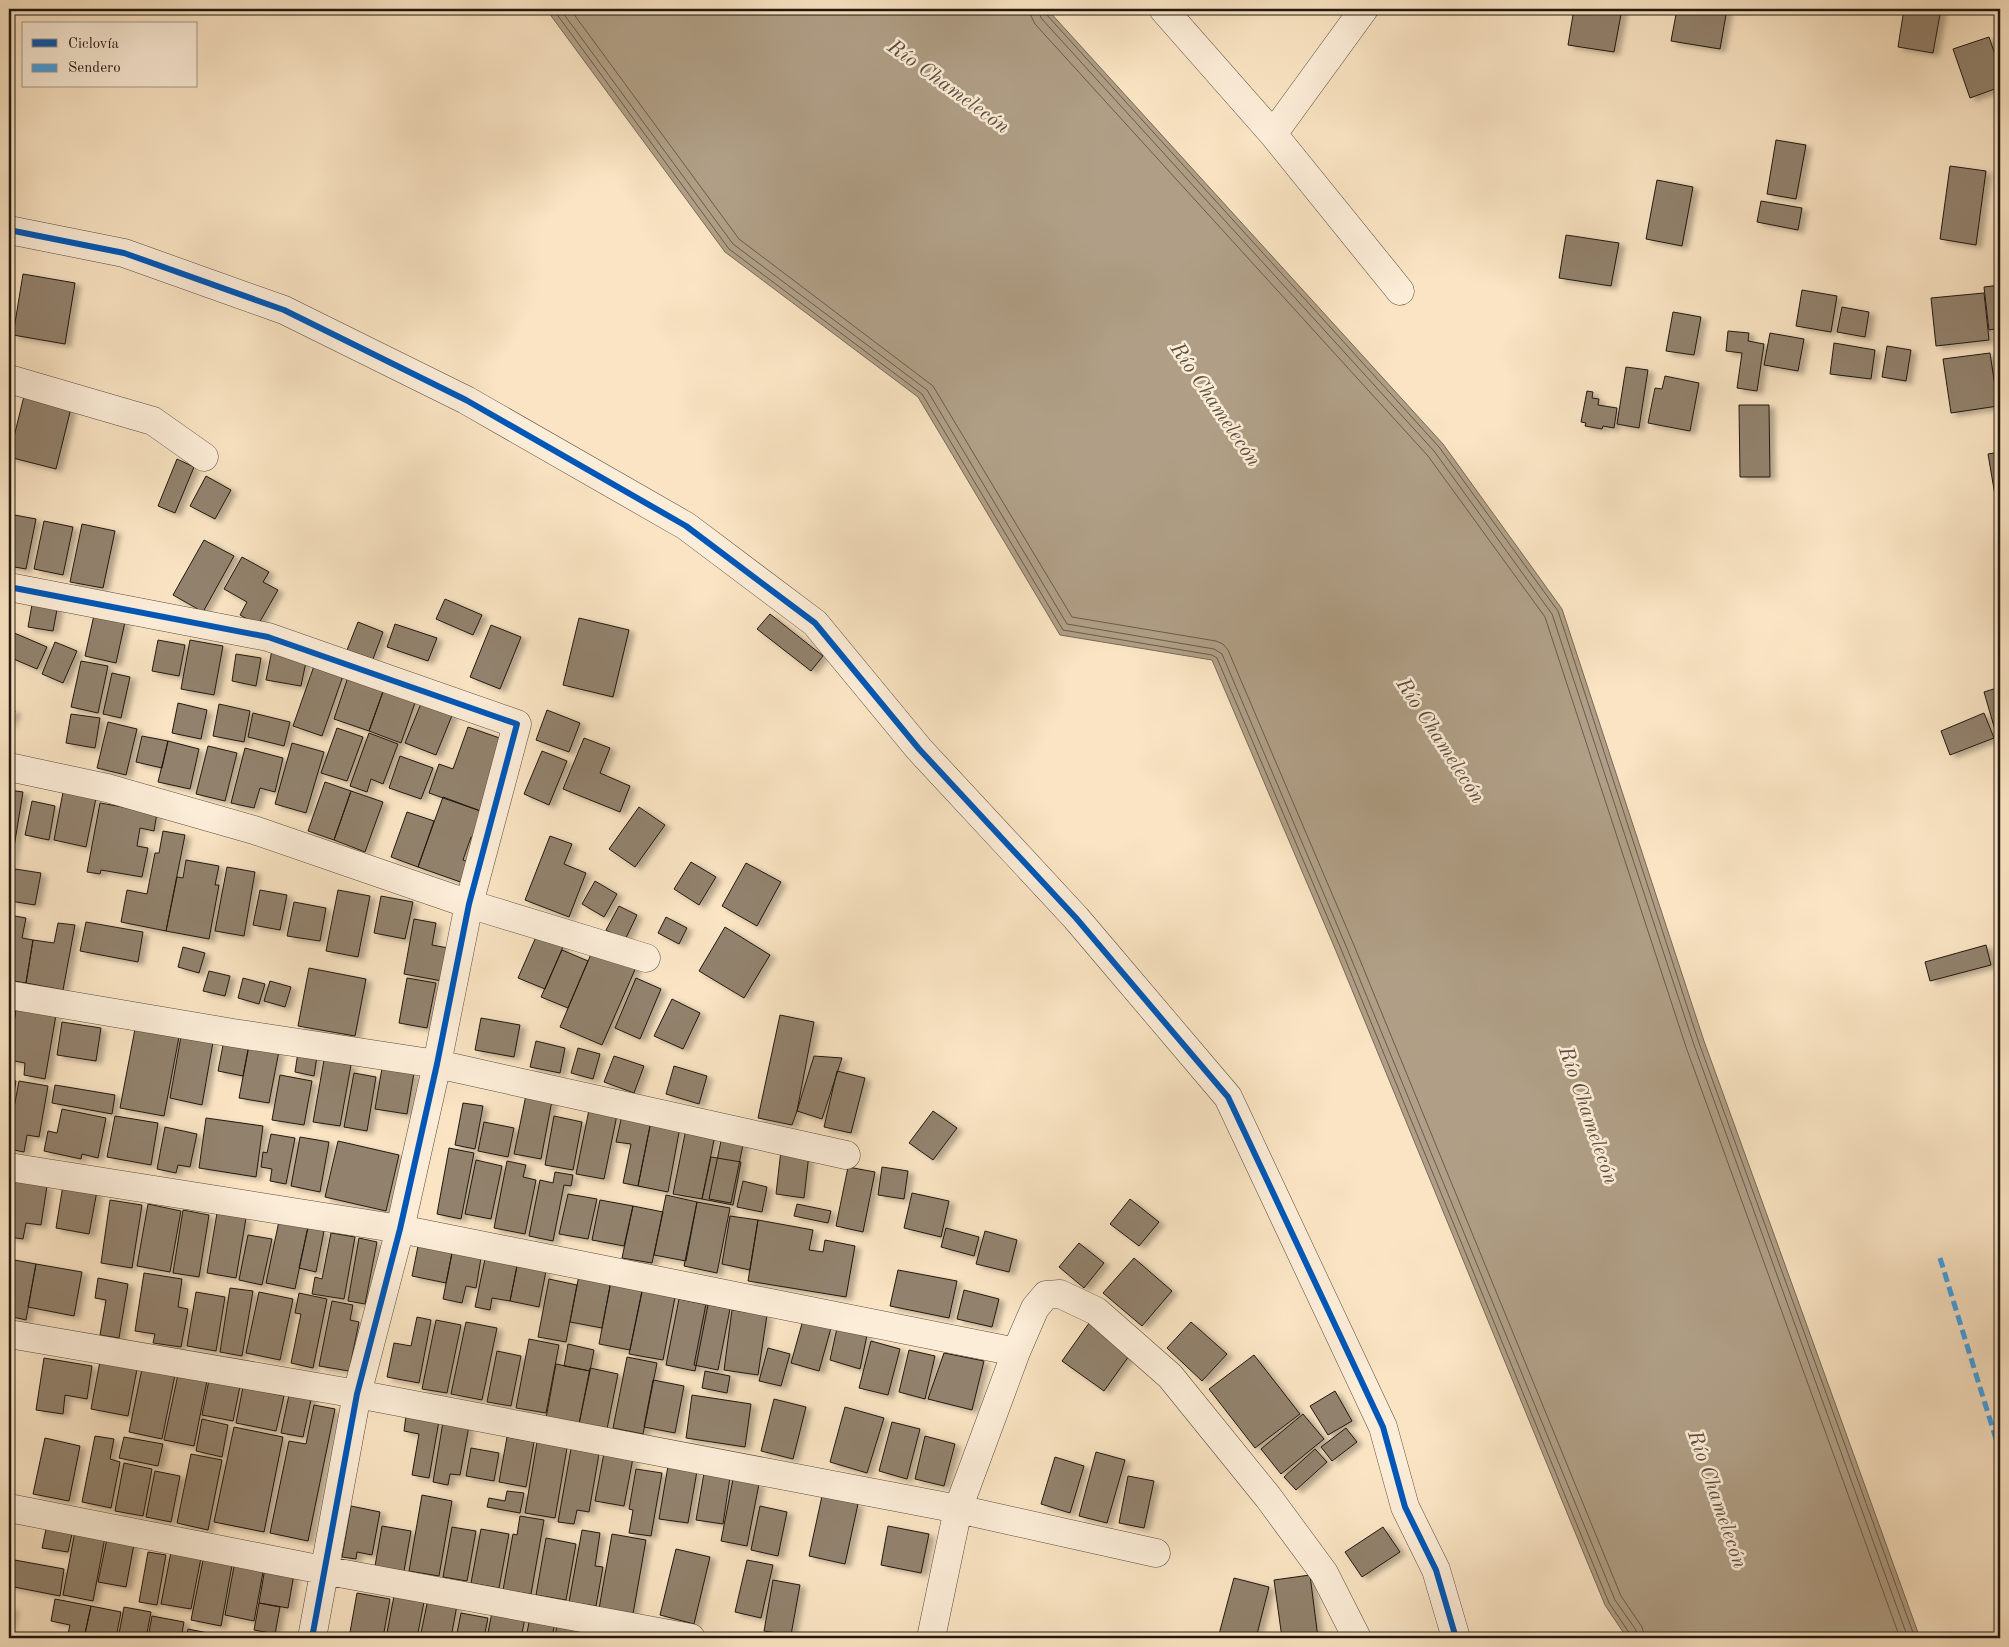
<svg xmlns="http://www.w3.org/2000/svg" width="2009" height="1647" font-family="'Old Standard TT',serif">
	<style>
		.water { fill: #b09f86; stroke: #776956 }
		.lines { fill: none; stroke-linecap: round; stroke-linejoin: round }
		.shore { stroke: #685c4a; stroke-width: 1 }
		.building { fill: #92826d; stroke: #21180f; filter: url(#shadow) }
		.street-casing { stroke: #574b3c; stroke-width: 29 }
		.street { stroke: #fcedd8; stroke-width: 28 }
		.quiet { stroke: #3ea2ea; stroke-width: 5; stroke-dasharray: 10 5; stroke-linecap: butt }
		.cycleway-casing { stroke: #fcedd8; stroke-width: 9 }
		.cycleway { stroke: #0057b8; stroke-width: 6 }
		.labels { text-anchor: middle; stroke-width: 5; stroke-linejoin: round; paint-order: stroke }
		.water-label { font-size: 21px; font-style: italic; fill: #5a4e3f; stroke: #fcedd8 }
	</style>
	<defs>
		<filter id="shadow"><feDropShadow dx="5.5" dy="3" stdDeviation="2.5" flood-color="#0004"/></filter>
	</defs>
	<rect width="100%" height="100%" fill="#fae4c3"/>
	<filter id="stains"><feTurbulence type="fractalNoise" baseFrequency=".004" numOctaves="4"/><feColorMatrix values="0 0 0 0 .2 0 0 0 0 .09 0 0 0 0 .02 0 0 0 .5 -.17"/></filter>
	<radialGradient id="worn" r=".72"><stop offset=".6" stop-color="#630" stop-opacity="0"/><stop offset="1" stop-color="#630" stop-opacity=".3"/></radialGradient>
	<!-- water -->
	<path class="water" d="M546 9H1047L1443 444 1562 609 1704 1041 1920 1638H1627L1605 1605 1336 951 1212 660 1060 635 918 397 725 252Z"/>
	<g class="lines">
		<!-- shore -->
		<path class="shore" d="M553 9 729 249 922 394 1063 630 1212 655 1217 658 1341 949 1609 1603 1630 1634 1631 1638
			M560 9 733 244 927 390 1067 624 1214 649 1222 654 1346 946 1615 1600 1636 1630 1637 1638
			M570 9 739 239 933 386 1072 617 1216 641 1223 644 1228 650 1353 943 1621 1596 1642 1627 1645 1638
			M1030 9 1031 16 1035 24 1428 456 1545 617 1686 1047 1900 1638
			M1038 9 1041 18 1434 451 1552 614 1694 1045 1908 1638
			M1044 9 1046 14 1439 447 1558 611 1699 1043 1915 1638"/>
	</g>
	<!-- building -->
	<path class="building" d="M1574 9H1622L1614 52 1568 45Z
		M1677 9H1727L1720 49 1671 41Z
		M1904 9H1941L1933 53 1898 47Z
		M1989 37 2000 69V87L1970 98 1953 49Z
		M1776 140 1806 145 1796 199 1767 194Z
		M1950 166 1986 171 1976 245 1940 239Z
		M1657 180 1693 187 1682 246 1646 239Z
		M1761 201 1802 208 1798 230 1757 222Z
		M1566 235 1619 243 1611 286 1559 278Z
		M23 274 75 283 65 344 13 335Z
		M2000 285V328L1989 330 1984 287Z
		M1802 290 1837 296 1831 332 1796 326Z
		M1984 293 1989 340 1936 346 1931 298Z
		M1842 307 1869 312 1865 337 1837 332Z
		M1673 312 1701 317 1694 355 1666 351Z
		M1728 331 1749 333 1748 341 1764 344 1757 391 1737 388 1742 353 1726 351Z
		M1770 333 1804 339 1798 371 1764 365Z
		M1834 343 1875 350 1871 379 1830 374Z
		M1887 346 1911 350 1906 381 1882 377Z
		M1990 353 1998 406 1951 413 1943 359Z
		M1626 367 1648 370 1639 428 1617 424Z
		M1665 376 1699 383 1690 431 1648 423 1655 388 1662 389Z
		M1587 391 1593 392 1592 398 1599 399 1598 405 1617 408 1614 428 1603 426 1602 429 1585 426 1586 423 1581 422Z
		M24 396 71 408 56 469 9 457Z
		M1739 405H1769L1770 477H1740Z
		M2000 452V512L1998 513 1988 454Z
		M177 459 194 467 175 513 158 506Z
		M206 476 231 490 215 519 190 506Z
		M9 514 36 519 26 569 9 566Z
		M44 521 73 527 63 575 34 569Z
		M82 524 115 531 103 588 70 582Z
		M204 540 234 556 203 612 173 595Z
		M242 557 269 572 263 582 278 590 258 625 240 615 247 602 224 589Z
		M33 599 58 604 53 631 28 627Z
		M445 599 482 615 473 635 436 619Z
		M770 614 823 656 811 671 757 629Z
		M94 615 125 622 116 663 85 656Z
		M579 618 629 630 613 697 563 685Z
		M358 622 383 632 373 659 347 650Z
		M395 624 437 638 428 661 387 647Z
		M491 625 521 637 500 689 470 677Z
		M12 632 47 647 37 669 9 657V639Z
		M158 640 185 645 179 676 152 671Z
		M190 640 223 646 214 695 181 689Z
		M55 642 77 651 63 683 42 674Z
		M272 650 307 657 301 686 266 680Z
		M236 654 261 658 256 686 232 681Z
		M81 661 108 666 98 713 71 707Z
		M315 663 344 673 322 736 293 726Z
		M112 673 130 677 121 718 103 714Z
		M349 674 385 686 369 731 334 719Z
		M385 686 417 697 401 743 369 731Z
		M2000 687V736L1997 737 1984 692Z
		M422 701 453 713 436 755 405 743Z
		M178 703 207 710 201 739 172 733Z
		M219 704 250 711 244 742 213 736Z
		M9 709 15 711 9 726Z
		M547 710 580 723 569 752 536 740Z
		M253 713 290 722 284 746 248 737Z
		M1984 713 1994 738 1950 755 1941 731Z
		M71 714 100 718 95 748 66 743Z
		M108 722 137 729 126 775 97 768Z
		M468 727 511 742 486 813 429 793 439 764 453 769Z
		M337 728 363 737 347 781 321 773Z
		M369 733 398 744 383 784 371 779 367 792 350 786Z
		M142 736 168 741 162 768 136 762Z
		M584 738 610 748 600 773 630 786 620 812 563 789Z
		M168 741 199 749 190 789 158 782Z
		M292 743 324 752 306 813 275 804Z
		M208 746 237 753 225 801 196 794Z
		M245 748 283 758 275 792 260 788 254 808 231 803Z
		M542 751 567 761 549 805 524 794Z
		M400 756 433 768 421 799 389 788Z
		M325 782 351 791 334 840 308 831Z
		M9 790 23 792 9 878Z
		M351 791 383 802 365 852 334 840Z
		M63 792 96 798 86 847 54 840Z
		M443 797 486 813 476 839 471 837 463 860 476 865 469 885 418 867Z
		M32 801 55 806 49 840 25 835Z
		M100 803 157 813 154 831 140 828 137 846 148 848 142 877 101 870 100 874 87 872Z
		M639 807 665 825 635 867 609 849Z
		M407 812 434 821 418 867 391 857Z
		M163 831 185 835 166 931 121 922 127 890 147 894 155 853H159Z
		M550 836 572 844 564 864 586 873 569 917 525 900Z
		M186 860 219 866 215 885H219L209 939 166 931 177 877 183 878Z
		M691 862 716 877 699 905 674 889Z
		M746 863 781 882 757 926 722 906Z
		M227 867 255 872 244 936 215 931Z
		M15 869 41 873 35 905 10 901Z
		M595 881 617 894 604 917 582 904Z
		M260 890 287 895 280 930 253 925Z
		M338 890 370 896 358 957 326 951Z
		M381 896 413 902 405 939 374 933Z
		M294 902 326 908 320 941 287 936Z
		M619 906 637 915 625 940 606 930Z
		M9 915 26 918 22 938 33 940 26 983 9 980Z
		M666 917 687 928 679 944 658 933Z
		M414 919 436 923 432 945 448 948 442 981 404 974Z
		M86 922 143 932 138 962 80 951Z
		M58 923 75 925 63 990 26 983 33 940 54 943Z
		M725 927 770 955 744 998 699 971Z
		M539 930 565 942 545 989 518 978Z
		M1986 945 1991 965 1930 981 1925 962Z
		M183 947 205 953 199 973 178 967Z
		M594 947 637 965 602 1045 560 1027Z
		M562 950 588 961 568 1008 541 997Z
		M309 968 366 979 355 1036 298 1026Z
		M209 971 230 976 225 996 203 991Z
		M243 978 265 984 259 1004 238 998Z
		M407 978 436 983 427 1028 399 1023Z
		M636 978 661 989 640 1039 615 1028Z
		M270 981 291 987 285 1007 264 1001Z
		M672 999 700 1013 683 1049 654 1036Z
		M9 1008 16 1009 9 1050Z
		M16 1009 56 1015 45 1079 24 1075 25 1063 9 1060Z
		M780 1015 814 1022 797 1111 792 1125 758 1118Z
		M481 1018 520 1025 514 1057 475 1050Z
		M62 1022 101 1028 96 1061 57 1055Z
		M135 1029 179 1037 164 1116 120 1108Z
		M181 1036 213 1042 202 1105 170 1098Z
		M224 1040 249 1045 243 1076 218 1071Z
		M536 1041 565 1048 560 1073 530 1067Z
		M249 1045 279 1051 269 1103 239 1098Z
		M578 1048 600 1054 593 1079 571 1073Z
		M298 1052 317 1056 314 1076 295 1072Z
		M614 1056 644 1066 634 1093 604 1082Z
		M814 1056 842 1058 822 1119 797 1111Z
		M324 1060 351 1065 340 1126 313 1122Z
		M674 1066 707 1076 699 1104 666 1094Z
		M382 1068 414 1073 407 1114 375 1109Z
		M837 1071 865 1078 851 1133 824 1127Z
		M354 1073 376 1077 367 1131 344 1127Z
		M280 1075 312 1081 304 1125 272 1120Z
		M9 1080 16 1081 10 1117 9 1116Z
		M19 1081 48 1086 39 1137 27 1135 24 1152 9 1149V1123L11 1124Z
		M55 1085 115 1095 112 1114 52 1103Z
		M527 1090 553 1095 541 1159 514 1154Z
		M463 1103 483 1106 475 1149 455 1145Z
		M590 1105 618 1110 604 1179 576 1174Z
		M62 1109 106 1118 98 1158 82 1154 81 1159 44 1151 48 1131 57 1133Z
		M933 1111 957 1128 933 1160 909 1143Z
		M622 1115 651 1121 638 1186 623 1183 631 1144 616 1142Z
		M115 1116 158 1123 151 1165 107 1157Z
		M554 1116 582 1122 573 1170 545 1165Z
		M206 1118 263 1126 256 1177 199 1168Z
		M651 1121 680 1127 668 1192 638 1186Z
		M484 1122 514 1128 508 1157 478 1151Z
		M165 1127 197 1134 190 1167 178 1165 176 1173 157 1169Z
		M686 1129 715 1135 702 1199 673 1194Z
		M271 1134 295 1138 286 1184 270 1181 272 1169 261 1167 263 1152 267 1153Z
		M722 1136 744 1140 731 1203 709 1199Z
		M300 1137 329 1142 320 1192 291 1186Z
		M338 1141 399 1155 386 1211 325 1197Z
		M449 1148 474 1153 461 1219 437 1214Z
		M781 1150 809 1154 804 1198 776 1194Z
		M711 1157 741 1162 733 1205 702 1199Z
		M476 1160 502 1166 491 1219 465 1214Z
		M507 1161 526 1165 523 1177 536 1180 525 1234 494 1228Z
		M848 1167 875 1172 863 1232 836 1226Z
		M882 1167 908 1171 904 1199 878 1195Z
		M555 1172 573 1175 571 1186 564 1185 553 1241 529 1236 540 1180 553 1183Z
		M9 1180 47 1186 41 1225 26 1223 23 1239 9 1237Z
		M743 1181 767 1187 762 1212 737 1207Z
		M63 1185 97 1191 89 1234 56 1228Z
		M912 1193 949 1201 941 1237 904 1228Z
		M568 1194 597 1199 588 1239 559 1234Z
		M666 1195 697 1202 686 1261 654 1255Z
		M1130 1199 1159 1222 1139 1246 1110 1224Z
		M110 1200 142 1205 132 1268 101 1263Z
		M600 1200 633 1206 624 1246 592 1240Z
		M697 1202 730 1208 717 1273 684 1266Z
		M148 1204 181 1211 170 1272 137 1266Z
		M797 1204 831 1211 828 1223 794 1216Z
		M633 1206 663 1212 652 1263 622 1258Z
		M183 1210 209 1215 199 1277 173 1273Z
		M217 1213 246 1218 236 1278 207 1273Z
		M730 1216 758 1220 750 1270 722 1264Z
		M758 1220 813 1230 809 1250 823 1252 825 1240 855 1246 846 1297 748 1281Z
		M279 1221 308 1227 295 1289 266 1283Z
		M308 1227 324 1231 316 1272 299 1268Z
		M946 1228 979 1237 974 1256 941 1247Z
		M985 1231 1017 1240 1009 1272 976 1264Z
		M331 1233 355 1237 344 1299 312 1294 315 1277 322 1279Z
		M248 1235 272 1239 262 1285 239 1280Z
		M359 1238 377 1242 365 1304 348 1301Z
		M1079 1243 1104 1263 1084 1288 1059 1267Z
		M418 1246 452 1253 446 1283 412 1276Z
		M452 1253 481 1258 476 1288 466 1286 462 1303 443 1299Z
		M1134 1258 1172 1291 1142 1326 1103 1293Z
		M9 1259 36 1264 26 1320 9 1316Z
		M485 1259 517 1266 510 1301 492 1298 490 1310 475 1307Z
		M36 1264 82 1272 74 1316 28 1307Z
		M517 1266 546 1271 539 1307 510 1301Z
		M898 1270 957 1281 949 1318 890 1306Z
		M144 1273 182 1279 178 1307 188 1309 181 1347 153 1343 155 1334 135 1331Z
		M579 1275 611 1281 602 1328 570 1322Z
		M98 1278 128 1284 119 1338 100 1335 106 1300 95 1298Z
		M549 1279 577 1285 566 1342 538 1337Z
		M611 1281 643 1287 630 1350 599 1344Z
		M643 1286 676 1292 663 1360 629 1354Z
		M230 1288 253 1291 242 1356 220 1352Z
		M964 1290 999 1299 992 1327 957 1319Z
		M196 1292 225 1297 216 1351 187 1346Z
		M259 1292 293 1299 280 1360 246 1353Z
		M299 1293 327 1299 313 1368 291 1363 301 1314 295 1313Z
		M679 1299 708 1305 695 1371 666 1365Z
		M332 1301 353 1305 350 1320 359 1322 349 1371 319 1366Z
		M706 1304 730 1309 718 1370 694 1365Z
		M732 1310 767 1315 758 1375 724 1370Z
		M417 1317 431 1320 419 1383 387 1377 394 1343 411 1346Z
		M1092 1319 1134 1349 1104 1391 1062 1361Z
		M436 1320 461 1325 447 1393 422 1389Z
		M803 1320 831 1328 819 1371 791 1363Z
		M466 1322 497 1328 482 1400 451 1394Z
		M1191 1322 1227 1354 1202 1381 1167 1348Z
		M837 1328 867 1335 860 1369 830 1360Z
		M529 1339 559 1345 546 1413 516 1408Z
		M871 1341 900 1349 888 1395 859 1388Z
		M568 1344 594 1350 590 1371 564 1366Z
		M768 1348 790 1354 781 1386 759 1381Z
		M909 1350 935 1356 925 1399 899 1392Z
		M497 1351 521 1356 511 1406 487 1402Z
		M944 1353 984 1361 972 1410 928 1399Z
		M1254 1355 1300 1414 1255 1448 1209 1389Z
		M101 1356 138 1364 128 1416 91 1409Z
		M627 1357 657 1363 643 1434 613 1428Z
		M44 1358 92 1366 87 1399 65 1395 63 1414 36 1410Z
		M143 1364 176 1370 162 1439 129 1432Z
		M556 1364 590 1371 579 1424 546 1418Z
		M590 1368 618 1374 607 1429 579 1424Z
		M179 1370 208 1376 194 1446 164 1440Z
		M705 1371 730 1376 727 1393 702 1388Z
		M210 1375 241 1381 233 1421 202 1415Z
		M653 1380 684 1386 675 1433 644 1427Z
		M243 1387 284 1396 276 1431 236 1423Z
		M290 1390 312 1395 303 1437 281 1433Z
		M1335 1391 1352 1421 1328 1435 1310 1406Z
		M692 1395 751 1404 745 1447 686 1438Z
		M774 1399 806 1407 793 1459 761 1451Z
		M314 1405 335 1409 308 1541 270 1533 289 1441 306 1444Z
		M845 1407 884 1418 867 1473 830 1462Z
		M1303 1414 1324 1439 1281 1474 1261 1449Z
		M406 1416 439 1421 429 1478 412 1475 419 1434 404 1431Z
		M202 1419 228 1425 222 1457 196 1451Z
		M443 1422 469 1426 460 1475 450 1474 448 1485 433 1482Z
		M892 1422 920 1429 907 1479 879 1471Z
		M234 1427 283 1437 264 1532 214 1522Z
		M1346 1428 1357 1442 1332 1461 1321 1447Z
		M95 1436 114 1439 110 1459 120 1462 111 1508 82 1502Z
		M925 1436 955 1444 944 1486 915 1479Z
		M124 1437 163 1444 158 1466 119 1458Z
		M507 1437 534 1442 526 1487 499 1482Z
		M45 1438 80 1446 69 1501 33 1494Z
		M537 1442 567 1448 555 1518 525 1513Z
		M471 1448 499 1453 494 1481 466 1476Z
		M571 1449 599 1454 589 1512 577 1510 574 1524 558 1522Z
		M1315 1449 1327 1462 1296 1490 1284 1477Z
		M1096 1452 1125 1460 1107 1523 1079 1516Z
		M604 1453 633 1458 624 1506 595 1501Z
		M191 1454 222 1460 208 1530 177 1523Z
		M1055 1457 1084 1466 1070 1513 1041 1504Z
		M124 1463 152 1469 143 1516 115 1511Z
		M668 1466 697 1471 688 1523 659 1519Z
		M636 1469 662 1473 651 1536 629 1533 633 1510 629 1509Z
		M155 1471 180 1476 171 1522 146 1517Z
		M704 1473 730 1477 723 1524 696 1520Z
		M1128 1476 1154 1481 1144 1528 1119 1523Z
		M733 1479 759 1484 747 1546 721 1541Z
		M507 1491 524 1493 520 1513 487 1507 489 1498 505 1501Z
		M422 1495 452 1501 439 1576 409 1571Z
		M822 1496 858 1504 845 1564 809 1556Z
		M351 1506 380 1512 372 1555 357 1552 356 1559 342 1557Z
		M760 1506 787 1512 778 1556 751 1550Z
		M520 1516 544 1520 531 1594 503 1590 513 1534 517 1535Z
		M48 1520 74 1525 68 1552 42 1548Z
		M76 1526 106 1532 93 1601 63 1595Z
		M382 1526 411 1531 404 1571 375 1566Z
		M888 1526 929 1534 921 1573 881 1565Z
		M452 1527 476 1531 467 1581 443 1577Z
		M1383 1527 1400 1552 1362 1577 1345 1552Z
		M481 1529 509 1534 499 1588 471 1583Z
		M582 1530 600 1533 595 1566 603 1567 596 1606 569 1602Z
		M108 1534 135 1539 126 1587 98 1582Z
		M612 1534 646 1540 633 1614 599 1609Z
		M546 1538 576 1544 566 1600 536 1595Z
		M676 1549 710 1557 694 1624 660 1615Z
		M148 1552 166 1555 157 1605 139 1602Z
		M171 1552 201 1558 191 1609 161 1604Z
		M204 1555 233 1560 221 1626 191 1620Z
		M9 1559 64 1569 60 1596 9 1586Z
		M747 1560 773 1565 761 1618 735 1612Z
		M235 1561 264 1567 254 1621 225 1615Z
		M265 1568 294 1574 288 1608 259 1603Z
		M1310 1575 1318 1638H1282L1274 1580Z
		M1234 1578 1269 1587 1256 1638H1218Z
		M773 1580 800 1585 791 1635 764 1631Z
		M357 1593 390 1599 383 1638H349Z
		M394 1596 424 1602 417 1638H386Z
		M55 1599 91 1606 84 1638H67L70 1625 51 1621Z
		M428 1599 457 1605 451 1638H420Z
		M259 1603 280 1607 275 1634 254 1630Z
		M91 1606 121 1612 116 1638H84Z
		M9 1607 13 1608 9 1632Z
		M124 1607 151 1612 146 1638 119 1634Z
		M493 1607 526 1613 521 1638H487Z
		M461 1613 488 1618 484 1638H456Z
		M152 1616 184 1622 181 1638H148Z
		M530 1617 555 1622 552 1638H526Z
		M557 1624 587 1629 585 1638H555Z
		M188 1629 218 1635 217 1638H186Z"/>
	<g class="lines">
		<!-- street casing -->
		<g class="street-casing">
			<path id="street" d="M1163 9 1273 134 1364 9
				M1273 134 1400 291
				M9 230 124 253 284 310 466 400 686 526 815 623 919 749 1076 918 1228 1097 1383 1427 1405 1507 1436 1570 1456 1638
				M9 379 153 421 204 457
				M9 587 268 637 517 724 469 904 437 1064 400 1229 357 1394 312 1638
				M9 767 107 788 254 830 469 904 646 958
				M9 995 233 1033 437 1064 846 1155
				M9 1167 400 1229 1016 1352
				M9 1334 357 1394 958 1509 1156 1553
				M9 1508 323 1570 691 1638
				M931 1638 958 1509 1016 1352 1035 1308 1046 1295 1060 1294 1096 1311 1170 1376 1268 1497 1324 1573 1357 1638"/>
		</g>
		<!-- street -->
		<use href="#street" class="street"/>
		<!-- quiet -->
		<path class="quiet" d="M1940 1258 2000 1452"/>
		<!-- cycleway casing -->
		<g class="cycleway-casing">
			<path id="cycleway" d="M9 230 124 253 284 310 466 400 686 526 815 623 919 749 1076 918 1228 1097 1383 1427 1405 1507 1436 1570 1456 1638
				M9 587 268 637 517 724 469 904 437 1064 400 1229 357 1394 312 1638"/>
		</g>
		<!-- cycleway -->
		<use href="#cycleway" class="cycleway"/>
	</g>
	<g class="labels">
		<!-- water labels -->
		<g class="water-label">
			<text transform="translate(949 86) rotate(36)" y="7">Río Chamelecón</text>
			<text transform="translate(1216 404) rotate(56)" y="7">Río Chamelecón</text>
			<text transform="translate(1441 740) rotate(57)" y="7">Río Chamelecón</text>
			<text transform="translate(1589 1115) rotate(71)" y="7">Río Chamelecón</text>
			<text transform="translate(1718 1499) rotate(71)" y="7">Río Chamelecón</text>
		</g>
	</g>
	<!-- margin -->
	<rect width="2009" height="1647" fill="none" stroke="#fae4c3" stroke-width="30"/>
	<rect x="10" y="10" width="1989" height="1627" fill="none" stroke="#21180f" stroke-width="2.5"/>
	<rect x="15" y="15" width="1979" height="1617" fill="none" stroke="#21180f"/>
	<!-- legend -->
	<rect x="22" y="22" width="175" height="65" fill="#fcedd8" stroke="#a49888"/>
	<rect x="32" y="39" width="25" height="8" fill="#0057b8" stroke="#a49888"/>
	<text x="68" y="48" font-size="15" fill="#21180f">Ciclovía</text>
	<rect x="32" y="64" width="25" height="8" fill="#3ea2ea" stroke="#a49888"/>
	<text x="68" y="72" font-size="15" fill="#21180f">Sendero</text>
	<rect width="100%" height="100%" filter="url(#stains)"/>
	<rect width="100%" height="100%" fill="url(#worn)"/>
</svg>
